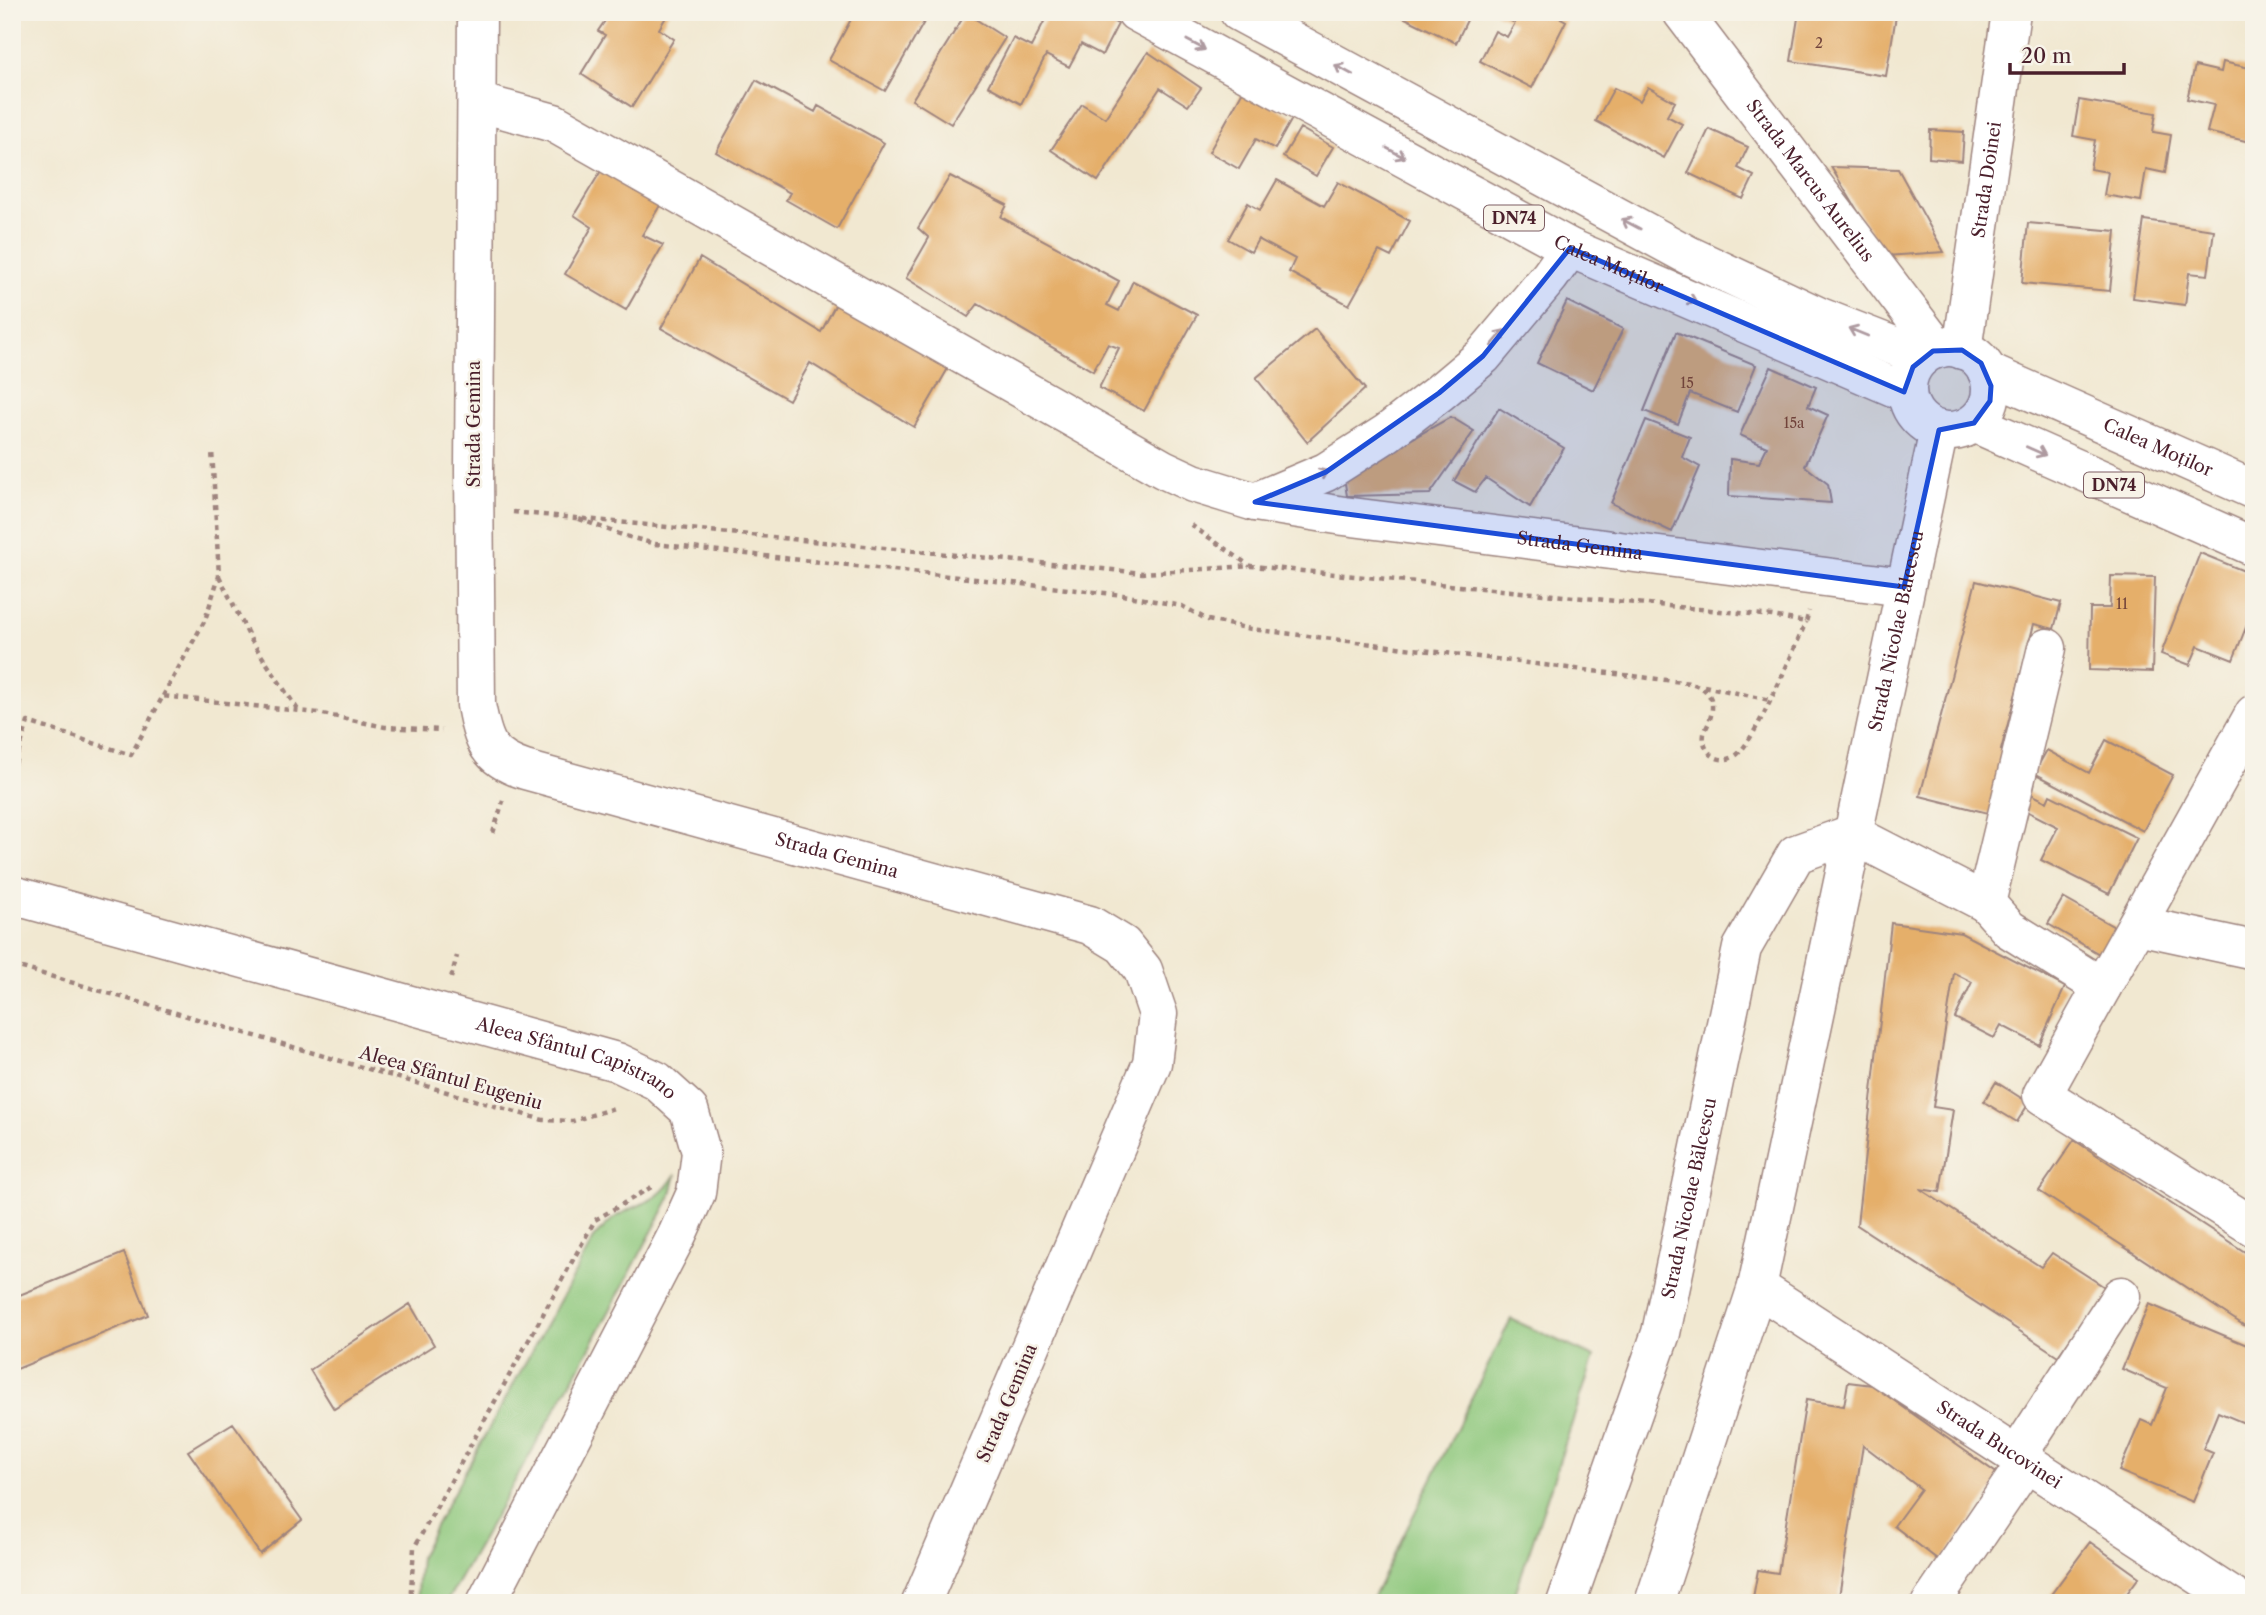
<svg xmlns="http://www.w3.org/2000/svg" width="2266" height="1615" font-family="'Libre Caslon Text',serif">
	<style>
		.green { fill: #8dc77b; stroke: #6c7353; stroke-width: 2 }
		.building { fill: #e5af6a }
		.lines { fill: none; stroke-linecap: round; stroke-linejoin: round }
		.minor-casing { stroke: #9e847e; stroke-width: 41 }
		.major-casing { stroke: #9e847e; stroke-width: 41 }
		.path { stroke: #9e847e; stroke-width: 4.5; stroke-dasharray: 5 5; stroke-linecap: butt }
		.minor { stroke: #fff; stroke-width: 38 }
		.major { stroke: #fff; stroke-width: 38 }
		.oneway { stroke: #ae9aa0 }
		.marked { fill: #1d4ed8; fill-opacity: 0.2; stroke: #1d4ed8; stroke-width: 5; stroke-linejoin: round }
		.labels { text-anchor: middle; stroke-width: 5; stroke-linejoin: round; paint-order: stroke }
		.number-label { font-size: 14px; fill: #71433b }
		.shield { fill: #f7f3e8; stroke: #7e5f64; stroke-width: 2 }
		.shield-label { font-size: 16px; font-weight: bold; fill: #4a1f2b }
		.street-label { font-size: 18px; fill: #4a1f2b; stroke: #f7f3e8 }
	</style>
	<rect width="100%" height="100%" fill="#f7f3e8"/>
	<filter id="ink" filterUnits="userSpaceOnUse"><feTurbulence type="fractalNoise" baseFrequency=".0143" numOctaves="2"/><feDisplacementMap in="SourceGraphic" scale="14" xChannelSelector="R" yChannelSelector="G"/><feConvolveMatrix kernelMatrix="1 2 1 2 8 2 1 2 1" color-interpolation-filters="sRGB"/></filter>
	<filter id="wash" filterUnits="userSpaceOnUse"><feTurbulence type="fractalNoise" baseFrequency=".00686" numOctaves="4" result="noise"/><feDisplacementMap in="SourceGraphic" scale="28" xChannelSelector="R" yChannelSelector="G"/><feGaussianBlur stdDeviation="1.57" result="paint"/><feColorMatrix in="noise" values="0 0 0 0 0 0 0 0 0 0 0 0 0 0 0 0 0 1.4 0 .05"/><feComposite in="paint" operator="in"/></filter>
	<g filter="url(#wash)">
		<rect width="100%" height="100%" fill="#f1e8d1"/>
		<!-- green -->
		<path class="green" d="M676 1174 670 1198 580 1366 446 1603H416L420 1557 435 1526 596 1235C603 1229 609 1221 617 1216 646 1200 656 1204 676 1174Z
			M1511 1319 1594 1357 1512 1603H1370Z"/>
		<g id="blocks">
			<!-- building -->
			<path class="building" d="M611 12H669L659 29 674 39 632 107 581 74 605 35 598 31Z
				M855 12H923L928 15 885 91 829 60Z
				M1049 12H1096L1118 24 1102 55 1081 44 1069 67 1046 55 1021 104 988 86 1013 38 1031 47Z
				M1406 12H1460L1469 16 1456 43 1403 17Z
				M1494 12H1550L1566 21 1532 88 1480 61 1495 31 1507 37 1515 23Z
				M1799 12H1877L1896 16 1886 76 1791 61Z
				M966 13 1005 38 951 124 912 100Z
				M1148 52 1201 88 1188 106 1160 88 1098 181 1051 150 1082 104 1105 118Z
				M2223 62 2254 69V143L2207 132 2214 105 2187 99 2195 66 2221 72Z
				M756 80 815 112 818 106 884 143 837 229 786 200 790 193 716 152Z
				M1648 87 1675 102 1667 116 1682 124 1664 158 1596 121 1614 88 1640 101Z
				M1244 89 1293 117 1275 149 1256 139 1239 169 1209 152Z
				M2079 100 2156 113 2153 132 2171 135 2165 173 2146 169 2141 201 2104 195 2108 172 2090 169 2095 140 2073 136Z
				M1300 128 1333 147 1316 176 1283 157Z
				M1709 129 1748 147 1738 168 1754 176 1743 199 1688 173Z
				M1930 130 1964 132 1962 161 1929 158Z
				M607 161 667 194 642 235 663 245 626 310 565 274 592 227 574 215Z
				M1831 167 1898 169 1944 252 1885 256Z
				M950 176 1007 205 1001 217 1119 281 1107 305 1119 311 1133 281 1197 315 1144 411 1099 388 1119 348 1108 344 1093 371 978 304 968 317 906 278 929 238 918 228Z
				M1277 180 1324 206 1338 182 1410 221 1391 257 1379 251 1349 305 1289 272 1295 259 1258 239 1251 252 1228 239 1248 203 1260 210Z
				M2144 220 2214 230 2208 275 2189 273 2185 305 2133 298Z
				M2028 223 2116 231 2110 291 2022 283Z
				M700 258 821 332 839 298 950 365 914 427 810 363 789 400 661 328Z
				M1567 301 1623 329 1593 390 1537 363Z
				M1315 329 1365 389 1307 442 1256 378Z
				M1676 332 1756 365 1737 412 1690 393 1678 424 1644 411Z
				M1771 367 1816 387 1808 406 1828 415 1805 466 1828 484 1831 503 1729 496 1730 459 1759 463 1767 447 1740 435Z
				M1499 408 1564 448 1530 507 1486 478 1475 492 1454 481Z
				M1451 417 1474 431 1430 494 1347 496 1344 477Z
				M1646 420 1690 437 1682 457 1700 467 1672 532 1611 503Z
				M2200 553 2254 575V607L2233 660 2198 646 2190 665 2161 654Z
				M2111 576 2155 577 2152 672 2089 670 2090 608H2110Z
				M1976 581 2061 603 2054 629 2034 624 2001 750 2011 753 1996 815 1920 796Z
				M2106 740 2173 775 2143 831 2034 773 2047 750 2089 773Z
				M2027 792 2047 802 2050 795 2137 838 2109 894 2041 860 2058 827 2019 807Z
				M2063 898 2116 928 2101 955 2048 924Z
				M1891 923 1961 933 2065 987 2039 1045 2001 1025 1994 1038 1955 1018 1972 982 1954 973 1933 1107 1953 1110 1940 1192 1920 1189 2041 1267 2052 1253 2106 1288 2058 1356 1857 1225Z
				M1996 1082 2029 1103 2017 1122 1984 1102Z
				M2074 1140 2254 1258V1332L2039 1191Z
				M124 1253 148 1315 12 1371V1298Z
				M410 1304 434 1345 334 1409 310 1370Z
				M2149 1304 2254 1348V1427L2218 1412 2203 1449 2213 1453 2193 1502 2119 1471 2141 1420 2152 1425 2167 1388 2122 1369Z
				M1848 1382 1872 1385 2002 1477 1941 1562 1894 1526 1921 1489 1863 1445 1838 1603H1752L1758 1570 1778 1573 1806 1400 1844 1406Z
				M233 1423 302 1520 260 1554 188 1451Z
				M2090 1542 2139 1577 2120 1603H2050L2047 1600Z"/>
		</g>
	</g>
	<g filter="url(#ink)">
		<use href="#blocks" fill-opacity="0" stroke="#9e847e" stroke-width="2"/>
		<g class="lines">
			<!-- minor casing -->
			<g class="minor-casing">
				<g id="minor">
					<path id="s1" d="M477 12 474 470 476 705C483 741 487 758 525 770L1090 925 1123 945 1143 970 1158 1014 1152 1063 921 1603"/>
					<path id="s2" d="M1682 12 1938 349"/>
					<path id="s3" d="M477 102 554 123 1163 469 1193 483 1255 502 1344 516 1904 587"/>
					<path id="s4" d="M1962 350 2011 12"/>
					<path d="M1255 502 1326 472 1387 433 1439 393 1483 356 1550 276 1570 248"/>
					<path d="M2047 648 1986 903 2009 929 2102 987"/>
					<path d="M2254 714 2042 1095 2254 1227"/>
					<path id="s5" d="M12 895 617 1062 657 1081 689 1110 701 1152 696 1193 677 1235 486 1603"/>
					<path d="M2137 925 2254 950"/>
					<path id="s6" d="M1757 1287 2242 1603"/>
					<path d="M2017 1456 2121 1296"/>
					<path id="s7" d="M1566 1603 1661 1333 1742 948 1796 854 1852 834 1986 903"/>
					<path id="s8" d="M1654 1603 1757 1287 1939 430"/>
					<path d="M1931 1603 2026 1463"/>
				</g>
			</g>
			<!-- major casing -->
			<g class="major-casing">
				<g id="major">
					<path id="s9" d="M1136 12 1570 248 1907 393"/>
					<path d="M1239 12 1688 255 1820 317 1922 357"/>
					<circle cx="1949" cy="389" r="42"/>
					<path id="s10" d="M1987 372 2254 490"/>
					<path d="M1974 423 2254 547"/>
				</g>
			</g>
			<!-- path -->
			<path class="path" d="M513 512 1143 573 1251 566 1772 616 1806 622 1809 611
				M579 519 622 535 655 544 1123 595 1182 606 1208 620 1251 629 1690 683C1709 688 1716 700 1710 719 1709 724 1705 729 1704 734 1701 752 1719 766 1735 756 1754 745 1795 647 1806 622
				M1191 525 1250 566
				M219 576 251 640 298 710
				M1704 686 1770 700
				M163 696 205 620 219 576 212 450
				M12 773 28 722 131 755 163 696 318 713 385 727 442 730
				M493 833 503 801
				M12 965 543 1120 573 1121 617 1107
				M451 978 457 956
				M410 1603 414 1548 595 1220 655 1185"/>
			<!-- minor -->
			<use href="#minor" class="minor"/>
			<!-- major -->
			<use href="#major" class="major"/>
		</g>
		<!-- one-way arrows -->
		<defs><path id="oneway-shaft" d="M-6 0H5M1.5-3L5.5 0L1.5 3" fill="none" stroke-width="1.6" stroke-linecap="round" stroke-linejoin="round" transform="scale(1.75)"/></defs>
		<g class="oneway">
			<use href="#oneway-shaft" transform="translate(1196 45) rotate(28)"/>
			<use href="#oneway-shaft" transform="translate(1344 70) rotate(-151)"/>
			<use href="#oneway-shaft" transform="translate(1396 153) rotate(29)"/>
			<use href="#oneway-shaft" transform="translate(1631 224) rotate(-152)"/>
			<use href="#oneway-shaft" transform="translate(1687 298) rotate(23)"/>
			<use href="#oneway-shaft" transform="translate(1858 332) rotate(-158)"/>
			<use href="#oneway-shaft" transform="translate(1498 338) rotate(-50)"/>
			<use href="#oneway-shaft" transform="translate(2036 451) rotate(24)"/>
			<use href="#oneway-shaft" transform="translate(1318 475) rotate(-24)"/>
		</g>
	</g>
	<!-- marked area -->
	<path class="marked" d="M1570 248 1904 392 1913 367 1933 351 1962 350 1981 363 1991 386 1990 401 1974 423 1939 430 1904 587 1255 502 1326 472 1439 393 1483 356Z"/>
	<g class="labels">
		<!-- number labels -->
		<g class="number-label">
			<text x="1819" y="48">2</text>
			<text x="1687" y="388">15</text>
			<text x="1794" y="428">15a</text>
			<text x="2122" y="609">11</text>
		</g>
		<!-- shield labels -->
		<g class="shield">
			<rect x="1484" y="205.5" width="60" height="25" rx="5"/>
			<rect x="2084" y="472.5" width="60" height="25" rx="5"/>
		</g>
		<g class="shield-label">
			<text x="1514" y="224">DN74</text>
			<text x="2114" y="491">DN74</text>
		</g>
		<!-- street labels -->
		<g class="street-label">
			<text dy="6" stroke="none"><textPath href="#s2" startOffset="212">Strada Marcus Aurelius</textPath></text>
			<text dy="6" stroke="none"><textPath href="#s4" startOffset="172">Strada Doinei</textPath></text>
			<text dy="6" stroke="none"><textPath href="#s9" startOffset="536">Calea Moților</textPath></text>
			<text transform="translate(474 424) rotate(-90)" y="6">Strada Gemina</text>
			<text dy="6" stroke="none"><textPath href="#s10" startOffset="187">Calea Moților</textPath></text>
			<text dy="6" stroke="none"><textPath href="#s3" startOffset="1206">Strada Gemina</textPath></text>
			<text dy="6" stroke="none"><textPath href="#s8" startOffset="1003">Strada Nicolae Bălcescu</textPath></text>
			<text dy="6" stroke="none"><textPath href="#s1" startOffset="1104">Strada Gemina</textPath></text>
			<text dy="6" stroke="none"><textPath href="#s5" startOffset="588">Aleea Sfântul Capistrano</textPath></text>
			<text transform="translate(451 1078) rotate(16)" y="6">Aleea Sfântul Eugeniu</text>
			<text dy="6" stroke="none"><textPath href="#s7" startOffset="424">Strada Nicolae Bălcescu</textPath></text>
			<text transform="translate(1007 1403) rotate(-67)" y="6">Strada Gemina</text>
			<text dy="6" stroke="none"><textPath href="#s6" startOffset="289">Strada Bucovinei</textPath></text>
		</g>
	</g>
	<!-- margin -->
	<rect width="2266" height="1615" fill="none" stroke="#f7f3e8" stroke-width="42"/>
	<!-- scale -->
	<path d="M2010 63v10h114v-10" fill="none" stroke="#4a1f2b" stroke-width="3.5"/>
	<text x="2021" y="63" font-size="21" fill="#4a1f2b" stroke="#f7f3e8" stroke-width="5" paint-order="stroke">20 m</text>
</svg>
